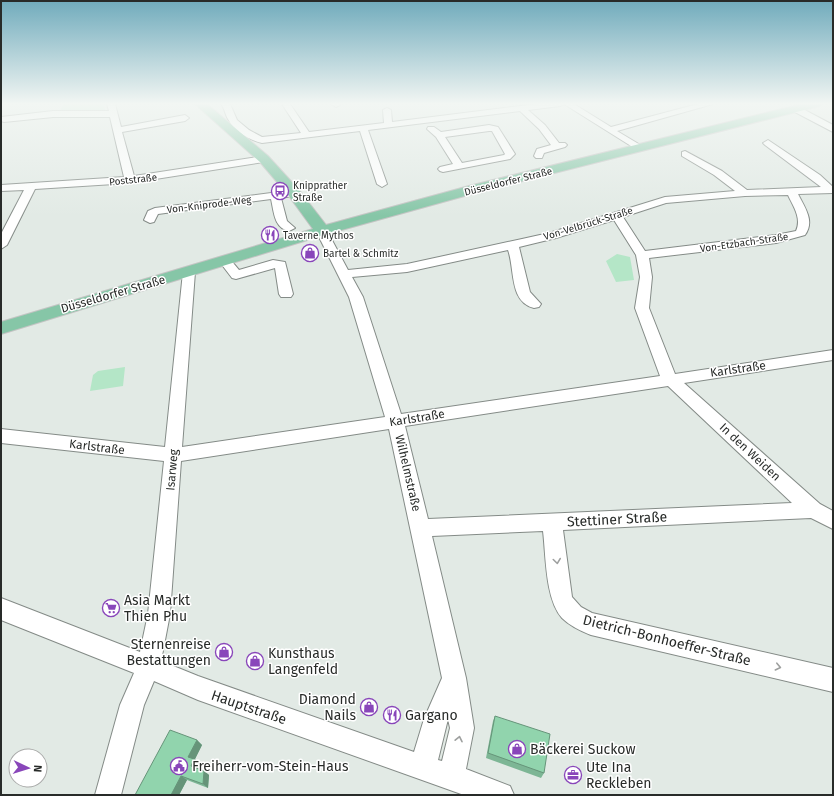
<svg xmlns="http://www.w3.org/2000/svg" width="834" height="796" font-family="'Fira Sans',sans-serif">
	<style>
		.green { fill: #b4e6c7 }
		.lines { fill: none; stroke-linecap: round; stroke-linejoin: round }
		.minor-casing { stroke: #848b87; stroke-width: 2 }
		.major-casing { stroke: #c3c4c3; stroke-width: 2 }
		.minor { fill: #fff; fill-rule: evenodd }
		.major { fill: #86c6a7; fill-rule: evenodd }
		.wall { fill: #7db695 }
		.shaded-wall { fill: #669479 }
		.building { fill: #91d4ad; stroke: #669479 }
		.oneway { stroke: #9ea09f }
		.labels { text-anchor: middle; stroke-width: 3; stroke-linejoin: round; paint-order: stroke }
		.far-street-label { font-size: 10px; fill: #282b29; stroke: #fff }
		.far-poi-label { font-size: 10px; fill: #282b29; stroke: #fff; text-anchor: start }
		.street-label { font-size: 12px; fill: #282b29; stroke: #fff }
		.near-street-label { font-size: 14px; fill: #282b29; stroke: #fff }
		.near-poi-label { font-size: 14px; fill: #282b29; stroke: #fff; text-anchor: start }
	</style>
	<rect width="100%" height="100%" fill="#e2eae5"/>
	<!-- green -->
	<path class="green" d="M63 104H103L105 110 60 112Z
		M617 254 630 257 634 280 616 282 606 261Z
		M125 367 123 386 90 391 93 375 98 371Z"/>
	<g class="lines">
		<!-- minor casing -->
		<g class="minor-casing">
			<path id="minor" d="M107 104H115L121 127 185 115 189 118 185 121 122 132 134 176 264 156 269 159 264 162 130 183 35 189 7 245 1 249V234L24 190 1 191V185L124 177 110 117H53L4 122 1 121V117L53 111H109Z
				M221 104H230L237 120 249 130 262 137 301 133 282 104H290L309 132 384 123 383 110 387 108 391 110 392 122 537 104H564L560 106 528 110 545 125 559 143H565L567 145 565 147 544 153 542 158H536L534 156 537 149 551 145 539 129 520 111 368 130 387 184 382 187 377 184 360 131 262 143C249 140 234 131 228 119 225 114 225 109 221 104Z
				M331 104H340V105L336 107Z
				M564 104H574L611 127 698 104H713L617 131 642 146V150L639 151Z
				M793 107H799L833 125V132L793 111Z
				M489 125 498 127 515 154 510 159 443 172 440 171 438 169 440 167 453 164 436 137 427 129 428 127H434L441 132ZM489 131H492L505 154 504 155 462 163 445 137Z
				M768 140 820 175 833 187V193L798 194C805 208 815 221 805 235L776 243 649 258 652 277 649 308 675 374 833 350V360L684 383 820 504 833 511V529L811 518 563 530 572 597 581 607 592 613 833 668V692L591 635C581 631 570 626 562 618 545 599 546 555 543 531L432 536 466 678 474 728 466 769 510 786 514 795H464L198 700 154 681 144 705 121 795H95L120 705 134 673 1 620V598L140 652 148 614 164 461 1 443V429L165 447 183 272 189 268 195 272 182 447 385 417 349 297 316 231 318 229H326L348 270 407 264 522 239 549 233 665 197 735 191 714 175 682 156V152L685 151 722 171 747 190 821 187 765 145 763 143ZM788 195C793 206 802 218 796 231L776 235 645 251 623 217 666 203 745 196ZM614 220 636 255 640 277 635 308 660 376 401 414 363 297 352 277 407 272 508 250C515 269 509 302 534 308L539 307 541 304 530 292 519 247 556 238ZM668 386 792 503 428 519 405 426ZM389 429 442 678 424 719 414 752 198 676 161 661 170 614 181 461ZM448 719 450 728 442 761 438 760Z
				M294 190 299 193 298 195 281 198 287 221 295 228 289 231C274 228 274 212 271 199L158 214 154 222 150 223 144 220 148 211 155 208Z
				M225 257 229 258 239 270 273 260 285 262 293 294 291 297H281L279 294 275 268 236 279 232 278 219 261Z"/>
		</g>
		<!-- major casing -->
		<g class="major-casing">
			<path id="major" d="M195 104H207L268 156 299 190 326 225 469 186 802 104H821L820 106 479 192 327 234 1 334V322L313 229 289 196 260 162Z"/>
		</g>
		<!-- minor -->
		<use href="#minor" class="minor"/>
		<!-- major -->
		<use href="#major" class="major"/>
	</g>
	<!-- wall -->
	<path class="wall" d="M495 716 544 773 541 778 486 758 493 721Z
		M197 740 202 745 195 759 200 764 197 768 204 771 209 775 208 788 187 780 179 795H135Z"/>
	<!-- shaded-wall -->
	<path class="shaded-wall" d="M197 740 202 745 195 759 200 764 196 770 191 766 188 757Z
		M204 771 209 775 208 788 203 784Z
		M181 776 187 780 179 795H171Z"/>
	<!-- building -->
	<path class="building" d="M495 716 550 734 544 773 488 753Z
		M170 730 197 740 188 757 194 759 191 766 204 771 203 784 181 776 171 795H135Z"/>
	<!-- one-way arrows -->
	<defs><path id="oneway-chevron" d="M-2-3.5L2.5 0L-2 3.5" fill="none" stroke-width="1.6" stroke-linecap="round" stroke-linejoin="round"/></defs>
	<g class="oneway">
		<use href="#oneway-chevron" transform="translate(557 561) rotate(82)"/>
		<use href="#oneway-chevron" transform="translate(778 667) rotate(13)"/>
		<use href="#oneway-chevron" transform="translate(459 739) rotate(-78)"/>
	</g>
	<!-- sky -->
	<linearGradient id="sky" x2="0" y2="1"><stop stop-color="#70abbc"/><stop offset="0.48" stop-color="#f2f6f3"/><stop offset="1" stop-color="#f2f6f3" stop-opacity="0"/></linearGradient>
	<rect width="834" height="216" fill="url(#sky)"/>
	<!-- icons -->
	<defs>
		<g id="bus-ring" transform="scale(0.9)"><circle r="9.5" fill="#fff" stroke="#8946ba" stroke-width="1.5"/><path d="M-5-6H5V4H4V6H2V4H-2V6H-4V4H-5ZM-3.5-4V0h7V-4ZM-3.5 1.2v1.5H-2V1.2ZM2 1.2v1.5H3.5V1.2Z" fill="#8946ba"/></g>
		<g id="restaurant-ring" transform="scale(0.9)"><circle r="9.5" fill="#fff" stroke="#8946ba" stroke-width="1.5"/><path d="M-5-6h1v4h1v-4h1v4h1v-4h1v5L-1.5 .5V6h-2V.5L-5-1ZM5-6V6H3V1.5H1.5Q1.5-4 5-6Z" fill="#8946ba"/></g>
		<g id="shop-ring" transform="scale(0.9)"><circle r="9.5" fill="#fff" stroke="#8946ba" stroke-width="1.5"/><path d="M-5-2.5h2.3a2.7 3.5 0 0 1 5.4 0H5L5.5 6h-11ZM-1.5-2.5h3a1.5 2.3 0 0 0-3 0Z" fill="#8946ba"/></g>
		<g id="supermarket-ring" transform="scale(0.9)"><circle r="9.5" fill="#fff" stroke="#8946ba" stroke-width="1.5"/><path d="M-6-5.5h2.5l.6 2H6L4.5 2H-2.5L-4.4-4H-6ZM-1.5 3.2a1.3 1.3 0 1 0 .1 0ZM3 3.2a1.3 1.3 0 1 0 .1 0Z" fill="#8946ba"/></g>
		<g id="civic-ring" transform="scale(0.9)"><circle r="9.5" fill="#fff" stroke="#8946ba" stroke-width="1.5"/><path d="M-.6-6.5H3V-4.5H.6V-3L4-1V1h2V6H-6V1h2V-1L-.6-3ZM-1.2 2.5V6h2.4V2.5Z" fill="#8946ba"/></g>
		<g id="office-ring" transform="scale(0.9)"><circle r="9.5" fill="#fff" stroke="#8946ba" stroke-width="1.5"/><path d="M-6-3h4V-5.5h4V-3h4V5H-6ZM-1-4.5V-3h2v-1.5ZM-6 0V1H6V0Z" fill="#8946ba"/></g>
	</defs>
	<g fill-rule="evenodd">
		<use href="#bus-ring" x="280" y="191"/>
		<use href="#restaurant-ring" x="270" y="235"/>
		<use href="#shop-ring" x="310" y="253"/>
		<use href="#supermarket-ring" x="111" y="608"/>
		<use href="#shop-ring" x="224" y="652"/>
		<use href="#shop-ring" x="255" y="661"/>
		<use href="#shop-ring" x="369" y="707"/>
		<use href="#restaurant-ring" x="392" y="715"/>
		<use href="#shop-ring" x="517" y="749"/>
		<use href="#civic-ring" x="179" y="766"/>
		<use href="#office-ring" x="573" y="775"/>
	</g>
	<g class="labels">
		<!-- far-street labels -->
		<g class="far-street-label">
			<text transform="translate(133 179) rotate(-6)" y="4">Poststraße</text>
			<text transform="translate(508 181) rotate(-14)" y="4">Düsseldorfer Straße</text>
			<text transform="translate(209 204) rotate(-7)" y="4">Von-Kniprode-Weg</text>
			<text transform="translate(588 223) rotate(-17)" y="4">Von-Velbrück-Straße</text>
			<text transform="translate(744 242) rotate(-8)" y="4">Von-Etzbach-Straße</text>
		</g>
		<!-- far-poi labels -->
		<g class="far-poi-label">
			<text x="293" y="189">Knipprather<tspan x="293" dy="12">Straße</tspan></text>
			<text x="283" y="239">Taverne Mythos</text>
			<text x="323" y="257">Bartel &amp; Schmitz</text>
		</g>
		<!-- street labels -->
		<g class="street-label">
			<text transform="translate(113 294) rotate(-16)" y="4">Düsseldorfer Straße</text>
			<text transform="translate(738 369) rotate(-8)" y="4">Karlstraße</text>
			<text transform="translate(417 418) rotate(-9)" y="4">Karlstraße</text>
			<text transform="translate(97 447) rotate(7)" y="4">Karlstraße</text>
			<text transform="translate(750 452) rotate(43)" y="4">In den Weiden</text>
			<text transform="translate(172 470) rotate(-85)" y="4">Isarweg</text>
			<text transform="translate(408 473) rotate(77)" y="4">Wilhelmstraße</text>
		</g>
		<!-- near-street labels -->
		<g class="near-street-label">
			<text transform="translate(617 519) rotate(-3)" y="5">Stettiner Straße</text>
			<text transform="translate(667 640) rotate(14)" y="5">Dietrich-Bonhoeffer-Straße</text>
			<text transform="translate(249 707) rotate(19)" y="5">Hauptstraße</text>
		</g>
		<!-- near-poi labels -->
		<g class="near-poi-label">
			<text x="124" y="605">Asia Markt<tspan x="124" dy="16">Thien Phu</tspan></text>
			<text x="211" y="649" text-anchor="end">Sternenreise<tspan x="211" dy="16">Bestattungen</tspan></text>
			<text x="268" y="658">Kunsthaus<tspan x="268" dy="16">Langenfeld</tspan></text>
			<text x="356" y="704" text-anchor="end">Diamond<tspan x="356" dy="16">Nails</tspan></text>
			<text x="405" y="720">Gargano</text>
			<text x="530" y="754">Bäckerei Suckow</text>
			<text x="192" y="771">Freiherr-vom-Stein-Haus</text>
			<text x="586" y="772">Ute Ina<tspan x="586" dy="16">Reckleben</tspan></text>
		</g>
	</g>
	<!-- border -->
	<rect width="834" height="796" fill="none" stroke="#282b29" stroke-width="4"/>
	<!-- north arrow -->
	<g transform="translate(28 768) rotate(94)"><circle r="19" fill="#ffffff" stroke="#a9aaa9"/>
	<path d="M0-3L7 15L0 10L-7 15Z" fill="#8946ba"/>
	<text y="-6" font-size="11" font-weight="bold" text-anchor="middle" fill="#282b29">N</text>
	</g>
</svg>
